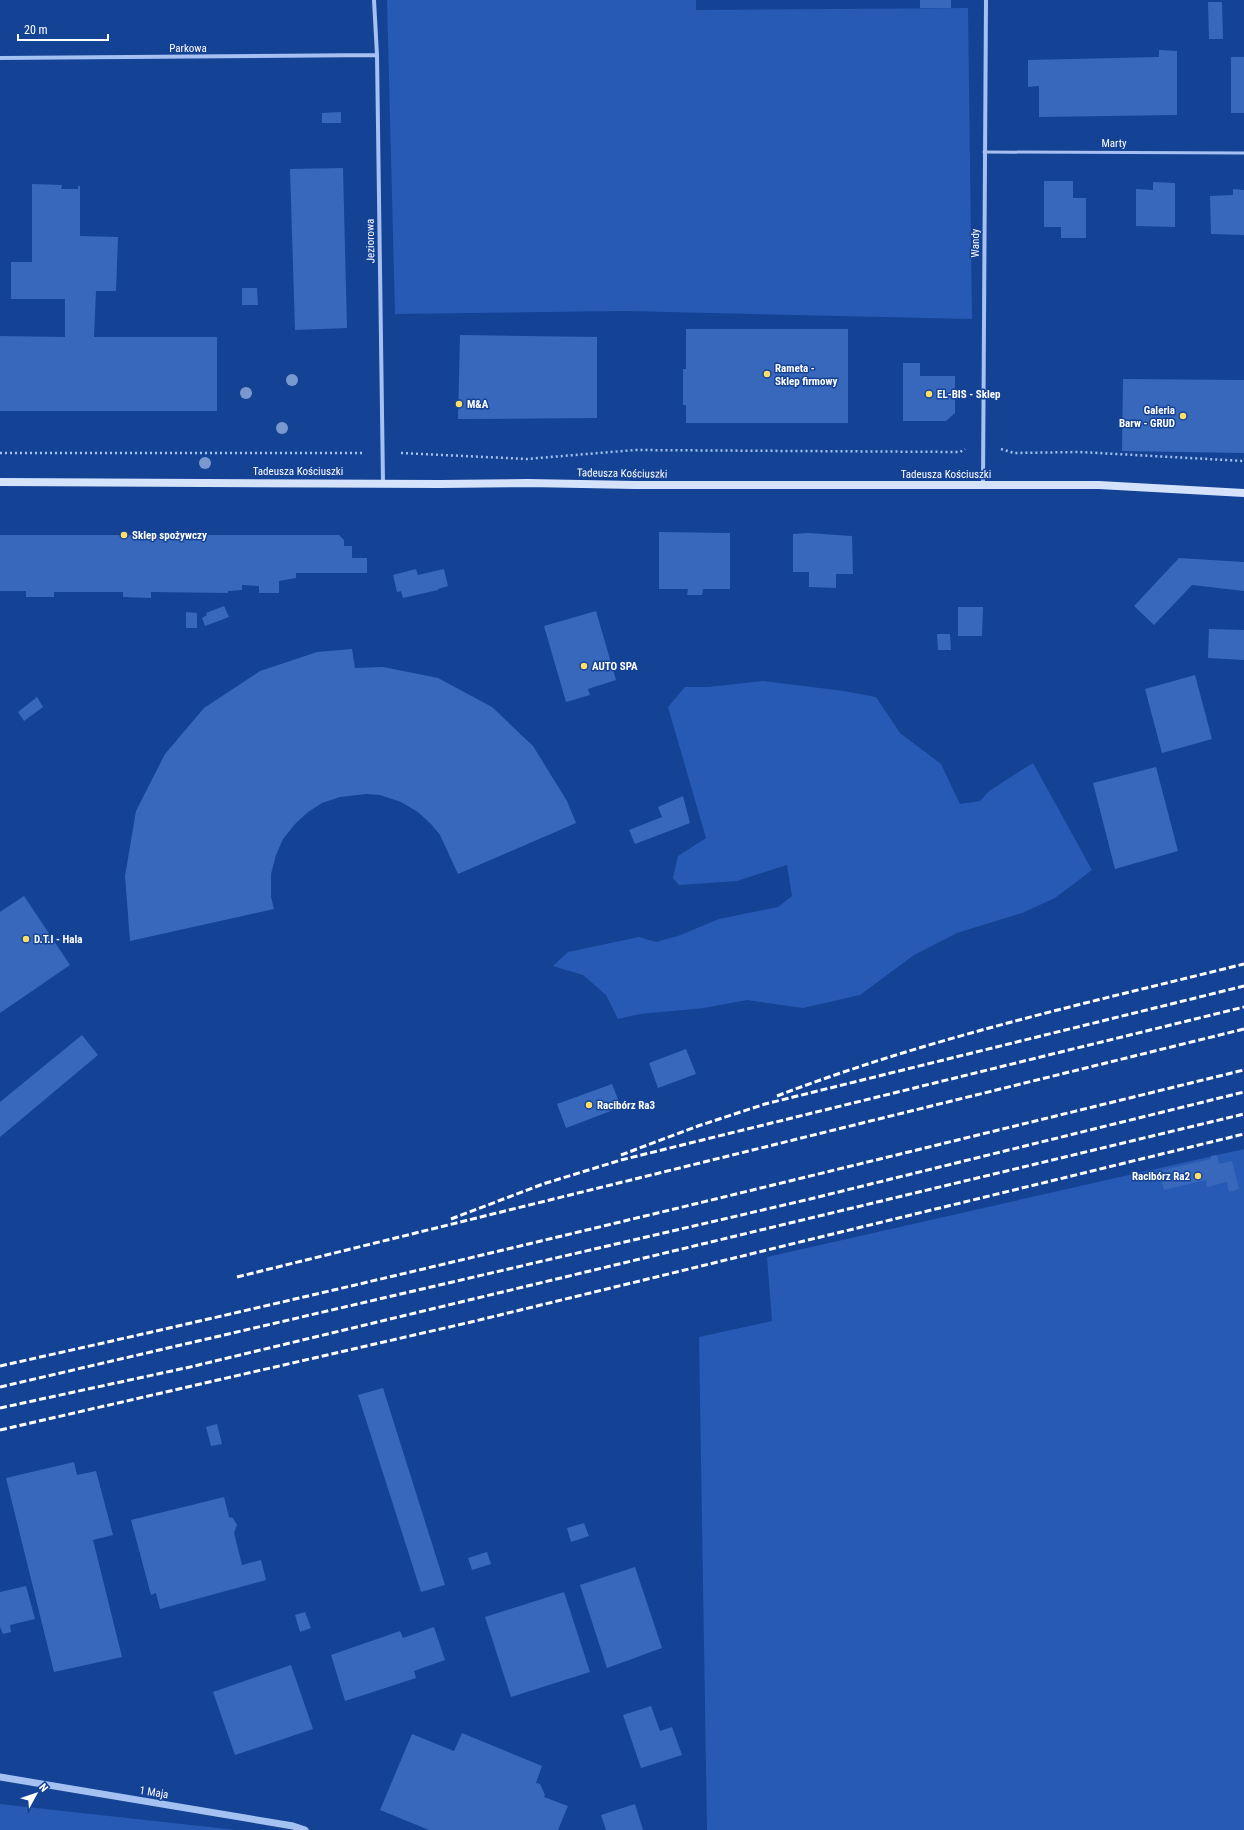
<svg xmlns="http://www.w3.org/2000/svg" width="1244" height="1830" font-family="'Roboto Condensed',sans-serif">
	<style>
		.green { fill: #275ab4 }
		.building { fill: #3868bc }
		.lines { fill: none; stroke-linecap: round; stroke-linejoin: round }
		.path { stroke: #a5c1f2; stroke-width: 2.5; stroke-dasharray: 2 3; stroke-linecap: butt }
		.service { stroke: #a5c1f2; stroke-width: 3 }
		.minor { stroke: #a5c1f2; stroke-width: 4 }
		.tertiary { stroke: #a5c1f2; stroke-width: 7 }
		.secondary { stroke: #d4e2fc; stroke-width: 8 }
		.rail { stroke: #fff; stroke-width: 3; stroke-dasharray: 7 3; stroke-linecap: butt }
		.tree { fill: #7998ce }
		.poi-dot { fill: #ffdf66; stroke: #144295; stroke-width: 1.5 }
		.labels { text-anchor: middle; stroke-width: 3; stroke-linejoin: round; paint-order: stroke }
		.street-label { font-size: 11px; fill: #fff; stroke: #144295 }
		.poi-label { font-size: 11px; font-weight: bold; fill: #fff; stroke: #144295; text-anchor: start }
	</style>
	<rect width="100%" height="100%" fill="#144295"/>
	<!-- green -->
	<path class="green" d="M387 0H696V10L968 8 972 319 625 311 395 314Z
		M763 681 844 691 876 697 900 733 941 764 960 804 980 801 989 791 1033 763 1092 870 1055 898 1022 913 957 933 914 955 860 995 803 1008 747 1000 704 1008 640 1014 618 1019 606 995 583 975 553 966 568 952 639 937 656 942 678 936 719 919 778 907 792 896 787 865 737 881 679 885 673 878 678 856 706 838 668 707 685 687H708Z
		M1244 1149V1830H707L699 1337 772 1321 767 1257Z
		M0 1804 236 1830H0Z"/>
	<!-- building -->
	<path class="building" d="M920 0H951V8H920Z
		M1208 2H1222L1223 39H1209Z
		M1159 50 1177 51V115L1039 117V86L1028 87V60L1159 57Z
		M1231 57H1244V113H1231Z
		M341 112V123H322V113Z
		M343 168 347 328 295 330 290 169Z
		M1044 181H1073V198H1086V238H1061V227H1044Z
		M1153 182 1175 183V227L1136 226V189L1153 190Z
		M32 184 62 185 61 189H78V186H80V236L118 237 116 291H96L94 337H217V411H0V336L65 337V299H11V262H32Z
		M1233 189 1244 190V235L1211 234 1210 196 1233 195Z
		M242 288H257L258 305H242Z
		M686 329H848V423H686V405H683V369H686Z
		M460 335 597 337V418L458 419Z
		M903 363H920V376H955V413L946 421H903Z
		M1123 379 1244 380V453L1122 451Z
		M659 532 730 533V589H703L702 595H687L688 589H659Z
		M808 533 852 536 853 574H836V588L809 587V572H793V534Z
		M0 535H339L344 540V546H352V558H367V573H296V578L279 581V593H259V586L242 585V590L228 591V593L151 592V598L123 597V592H54V597H26V591H0Z
		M1179 558 1244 562V591L1192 585 1154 625 1134 606Z
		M416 569 418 575 444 569 448 586 438 589V590L403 598 401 591 397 592 393 575Z
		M224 606 229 617 205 626 202 618 207 615 206 613Z
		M958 607H983L982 636H958Z
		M596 611 616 680 588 689 590 695 566 702 544 626Z
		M186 612 197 613V628H186Z
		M1209 629 1244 630V660L1208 658Z
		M937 634H950L951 650H938Z
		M352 649 355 668 383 667 438 678 492 707 533 746 567 801 576 823 458 874 440 835 431 824 418 812 401 802 380 795 366 794 340 797 322 803 308 812 295 824 283 839 276 855 271 874V897L274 909 130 941 125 876 136 811 165 754 204 708 260 671 317 652Z
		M1195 675 1212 739 1162 753 1145 689Z
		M37 697 43 707 24 721 18 712Z
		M1156 767 1178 851 1115 869 1093 783Z
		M683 796 690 823 635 844 629 830 662 817 658 807Z
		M24 896 70 965 0 1013V912Z
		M82 1035 98 1055 0 1137V1102Z
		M686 1049 696 1074 658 1088 649 1063Z
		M612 1084 621 1107 566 1128 557 1104Z
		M1217 1155 1219 1164 1232 1161 1239 1189 1229 1192 1227 1182 1207 1187 1206 1180 1164 1190 1159 1171 1211 1159V1156Z
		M383 1388 445 1585 421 1592 358 1395Z
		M217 1424 222 1444 211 1446 206 1427Z
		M74 1462 77 1475 96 1471 113 1535 93 1540 122 1657 54 1672 6 1478Z
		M224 1497 229 1517 233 1518 237 1525 234 1533 242 1565 261 1560 266 1580 160 1609 156 1593 151 1595 131 1520Z
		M584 1523 589 1536 571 1542 567 1528Z
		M487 1552 491 1564 472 1570 468 1558Z
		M635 1567 662 1648 607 1668 580 1585Z
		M26 1586 35 1619 10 1625 11 1632 3 1634 0 1627V1592Z
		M564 1592 590 1672 511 1697 485 1617Z
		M305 1612 311 1628 300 1632 295 1615Z
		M434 1627 445 1660 414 1671 416 1678 345 1701 331 1655 400 1631 403 1638Z
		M291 1665 313 1729 235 1755 213 1692Z
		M651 1706 660 1731 672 1727 682 1755 641 1768 623 1715Z
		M462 1733 542 1766 536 1783 540 1784 545 1795 544 1797 568 1806 558 1830H429L380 1810 412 1734 454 1751Z
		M635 1804 643 1830H606L601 1815Z"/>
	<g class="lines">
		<!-- path -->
		<path class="path" d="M1001 449 1014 453 1080 452 1244 461
			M0 453H365
			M401 453 527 459 635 450 960 452 965 449"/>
		<!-- service -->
		<path class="service" d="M984 152 1244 153"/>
		<!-- minor -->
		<path class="minor" d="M374 0 377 55 383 483
			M0 58 377 55
			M983 485 986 0"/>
		<!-- tertiary -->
		<path class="tertiary" d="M0 1777 293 1826 305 1830"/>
		<!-- secondary -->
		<path class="secondary" d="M0 482 440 484 528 483 635 485H1099L1244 493"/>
		<!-- rail -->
		<path class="rail" d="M777 1096C928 1038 1087 1003 1244 964
			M621 1155 698 1126 765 1104 1244 986
			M451 1219 543 1184 621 1160 1244 1007
			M237 1277 1244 1029
			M0 1366C416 1274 830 1171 1244 1070
			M0 1387 810 1199 1244 1092
			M0 1408 190 1367 1244 1114
			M0 1430 471 1322 1244 1134"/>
	</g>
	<!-- trees -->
	<g class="tree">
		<circle cx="292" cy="380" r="6"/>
		<circle cx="246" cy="393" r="6"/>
		<circle cx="282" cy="428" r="6"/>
		<circle cx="205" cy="463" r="6"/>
	</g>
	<!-- markers -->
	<g class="poi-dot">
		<circle cx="767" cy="374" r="4"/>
		<circle cx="929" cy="394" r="4"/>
		<circle cx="459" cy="404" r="4"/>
		<circle cx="1183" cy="416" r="4"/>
		<circle cx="124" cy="535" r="4"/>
		<circle cx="584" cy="666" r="4"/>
		<circle cx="26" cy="939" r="4"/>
		<circle cx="589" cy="1105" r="4"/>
		<circle cx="1198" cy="1176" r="4"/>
	</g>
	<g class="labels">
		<!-- street labels -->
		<g class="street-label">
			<text x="188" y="52">Parkowa</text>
			<text x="1114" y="147">Marty</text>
			<text transform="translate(370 241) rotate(-91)" y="4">Jeziorowa</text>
			<text transform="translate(975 243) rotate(-90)" y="4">Wandy</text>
			<text x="298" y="475">Tadeusza Kościuszki</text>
			<text transform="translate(622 473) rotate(1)" y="4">Tadeusza Kościuszki</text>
			<text x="946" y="478">Tadeusza Kościuszki</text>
			<text transform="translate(154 1792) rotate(9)" y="4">1 Maja</text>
		</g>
		<!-- poi labels -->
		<g class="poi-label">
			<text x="775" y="372">Rameta -<tspan x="775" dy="13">Sklep firmowy</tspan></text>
			<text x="937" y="398">EL-BIS - Sklep</text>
			<text x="467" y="408">M&amp;A</text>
			<text x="1175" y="414" text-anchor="end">Galeria<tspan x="1175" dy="13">Barw - GRUD</tspan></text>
			<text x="132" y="539">Sklep spożywczy</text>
			<text x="592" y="670">AUTO SPA</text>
			<text x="34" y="943">D.T.I - Hala</text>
			<text x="597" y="1109">Racibórz Ra3</text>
			<text x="1190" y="1180" text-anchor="end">Racibórz Ra2</text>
		</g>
	</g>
	<!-- north arrow -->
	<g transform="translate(36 1794) rotate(50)" stroke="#144295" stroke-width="3" paint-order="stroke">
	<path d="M0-3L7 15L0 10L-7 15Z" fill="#ffffff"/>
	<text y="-6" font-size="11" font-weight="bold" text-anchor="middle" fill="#ffffff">N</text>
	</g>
	<!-- scale -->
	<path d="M18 34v6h90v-6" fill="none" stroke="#ffffff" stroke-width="2"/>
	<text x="24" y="34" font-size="12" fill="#ffffff" stroke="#144295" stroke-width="3" paint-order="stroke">20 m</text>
</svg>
